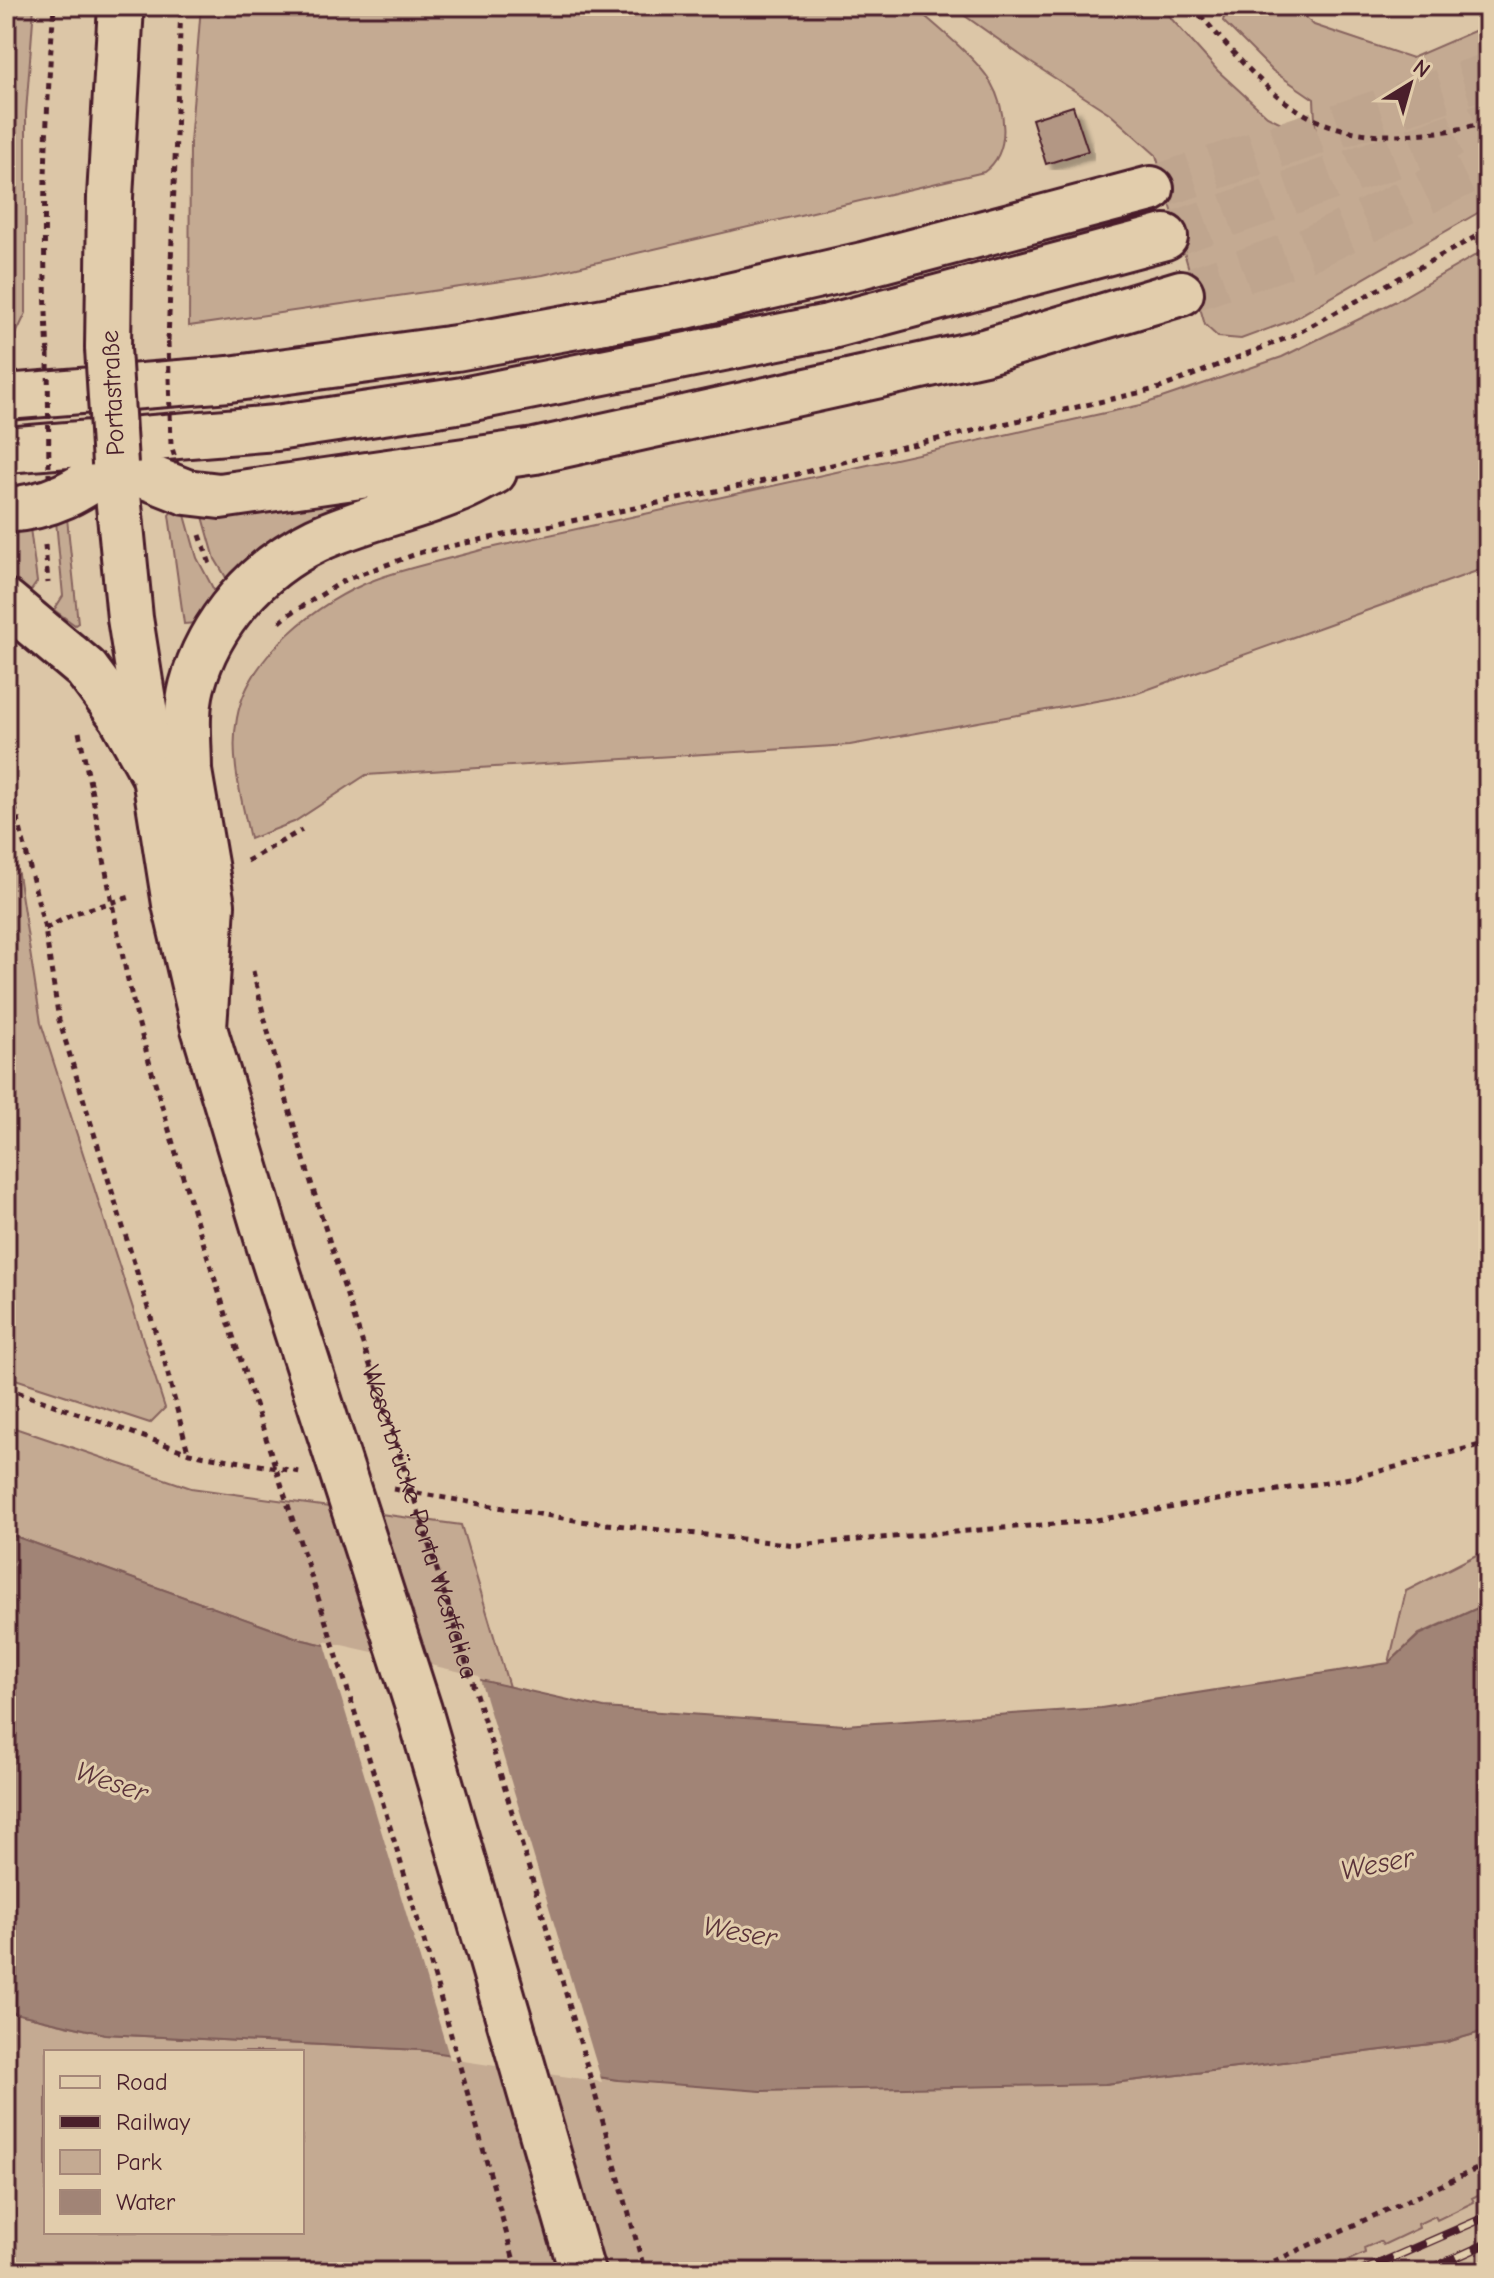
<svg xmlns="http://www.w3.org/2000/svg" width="1494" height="2278" font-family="'Comic Neue',sans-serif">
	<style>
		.built { fill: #d0b89c }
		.green { fill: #c4aa92; stroke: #87645e; stroke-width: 2; fill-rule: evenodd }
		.water { fill: #a18476; stroke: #7e5c58; stroke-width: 2 }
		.pier { fill: #dcc6a7 }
		.building { fill: #b39784; stroke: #4a1f2b; stroke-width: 2; filter: url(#shadow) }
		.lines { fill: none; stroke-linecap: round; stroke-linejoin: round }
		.highway-tunnel { stroke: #bfa58e; stroke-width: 44; stroke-dasharray: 44 22; stroke-linecap: butt }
		.major-casing { stroke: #4a1f2b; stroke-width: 50 }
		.highway-casing { stroke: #4a1f2b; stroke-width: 50 }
		.path { stroke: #4a1f2b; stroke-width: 5; stroke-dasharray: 6 6; stroke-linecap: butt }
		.major { stroke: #e2cdac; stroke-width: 44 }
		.highway { stroke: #e2cdac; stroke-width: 44 }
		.rail-casing { stroke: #4a1f2b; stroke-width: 9 }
		.rail { stroke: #e2cdac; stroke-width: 6; stroke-dasharray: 18; stroke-linecap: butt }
		.major-bridge-casing { stroke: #4a1f2b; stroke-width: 50; stroke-linecap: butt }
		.highway-bridge-casing { stroke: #4a1f2b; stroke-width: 50; stroke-linecap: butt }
		.path-bridge { stroke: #4a1f2b; stroke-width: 5; stroke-dasharray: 6 6; stroke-linecap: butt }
		.major-bridge { stroke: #e2cdac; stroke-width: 44 }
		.highway-bridge { stroke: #e2cdac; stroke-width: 44 }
		.labels { text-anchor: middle; stroke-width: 6; stroke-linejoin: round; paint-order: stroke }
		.street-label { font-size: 26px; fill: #4a1f2b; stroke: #e2cdac }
		.water-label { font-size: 28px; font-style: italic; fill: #5b333a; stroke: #e2cdac }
	</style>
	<defs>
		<filter id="shadow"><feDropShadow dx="7" dy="7" stdDeviation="2" flood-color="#0004"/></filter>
	</defs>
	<rect width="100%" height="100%" fill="#dcc6a7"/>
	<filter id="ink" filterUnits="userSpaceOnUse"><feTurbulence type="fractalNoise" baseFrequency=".0125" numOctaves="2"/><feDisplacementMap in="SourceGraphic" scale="16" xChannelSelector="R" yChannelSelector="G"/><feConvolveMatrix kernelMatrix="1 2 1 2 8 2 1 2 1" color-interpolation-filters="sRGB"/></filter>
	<g filter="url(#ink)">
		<!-- built -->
		<path class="built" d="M1488 2190V2272H1311L1327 2264 1329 2268 1365 2252 1363 2249 1381 2241 1383 2245 1419 2227 1417 2224 1474 2202 1472 2198Z"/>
		<!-- green -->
		<path class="green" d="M6 6H34L26 113V313L17 332 6 342Z
			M201 6H913C933 23 977 59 990 81 1006 109 1012 152 984 172L543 275 189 326 190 143Z
			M951 6H1160L1218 71 1267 116 1316 140 1314 99 1273 71 1223 21 1227 6H1293L1314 25 1412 58 1488 25V207L1290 321 1241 339 1218 337 1205 325 1156 155 1109 113 1033 64Z
			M1488 248V567L1135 694 850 745 366 775 294 822 250 839C242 800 229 758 237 718 248 656 319 601 374 580 408 567 446 560 481 550L1141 405 1282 357 1396 301Z
			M360 497 361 501C312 522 264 539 227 579L215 559 202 513Z
			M177 505 183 508 197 558 216 594 196 623 184 624 169 515Z
			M67 518 78 623 75 625 54 610 63 596 56 521Z
			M30 528 37 582 30 592 6 577V532Z
			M6 830 18 874 41 1023 165 1408 150 1423 6 1376Z
			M6 1425 191 1488 461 1525 509 1687 303 1640 6 1533Z
			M1488 1549V1606H1482L1419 1634 1389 1663 1406 1591Z
			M6 2011 105 2034 420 2050 618 2080 1105 2084 1447 2042 1488 2030V2190L1472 2198 1474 2202 1437 2220 1435 2216 1418 2224 1419 2228 1383 2245 1380 2241 1364 2248 1365 2253 1329 2269 1327 2264 1311 2272H6ZM46 2052H302V2232H46Z"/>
		<!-- water -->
		<path class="water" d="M6 1533 303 1640 604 1708 844 1725 1101 1708 1389 1663 1419 1635 1482 1606H1488V2030L1447 2042 1105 2084 761 2091 618 2080 420 2050 105 2034 6 2011Z"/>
		<!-- pier -->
		<path class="pier" d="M324 1641 479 1676 602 2082 450 2059Z"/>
		<!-- building -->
		<path class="building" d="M1073 106 1088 151 1046 164 1032 119Z"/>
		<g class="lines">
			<!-- highway-tunnel -->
			<path class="highway-tunnel" d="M1151 189 1488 75
				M1165 237 1488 123
				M1181 293 1313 247 1488 162"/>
			<!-- major casing -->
			<g class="major-casing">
				<path id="major" d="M108 348 110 197 121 6
					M115 464 130 618 154 771
					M538 2119 582 2272"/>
			</g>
			<!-- highway casing -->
			<g class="highway-casing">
				<path id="highway" d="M6 397 229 379 456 348 681 307 863 265 1151 189
					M6 450 276 428 463 400 828 327 1165 237
					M6 510C51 507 79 491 115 464L186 492 220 496 535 451 984 352 1181 293
					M6 602 86 669 121 716 155 777
					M189 771C189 743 185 713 192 686 209 622 258 568 316 540 361 519 410 510 455 491 469 486 481 478 494 472"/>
			</g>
			<!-- path -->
			<path class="path" d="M1192 6C1261 83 1301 144 1415 134 1440 132 1465 130 1488 121
				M168 341 181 6
				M48 353C41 235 45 123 54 6
				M200 535 211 567
				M45 545 48 583
				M280 622 288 615 347 579 422 552 798 474 877 453 1160 388 1292 336 1488 230
				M79 732 91 788
				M6 771 45 929 59 1020 165 1363 188 1452
				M247 861 302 830
				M45 929 75 913 134 896
				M6 1388 189 1453 300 1472
				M393 1489 580 1521 796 1545 1090 1521 1357 1477 1488 1443
				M1240 2272 1259 2268 1488 2164"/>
			<!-- major -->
			<use href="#major" class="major"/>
			<!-- highway -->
			<use href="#highway" class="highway"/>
			<!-- rail casing -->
			<g class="rail-casing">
				<path id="rail" d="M1360 2272 1488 2216
					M1424 2272 1488 2243"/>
			</g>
			<!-- rail -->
			<use href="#rail" class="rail"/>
			<!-- major-bridge casing -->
			<g class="major-bridge-casing">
				<path id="major-bridge" d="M108 348 115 464
					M155 777 175 904 204 1028 272 1254 419 1710 538 2119"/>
			</g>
			<!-- highway-bridge casing -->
			<g class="highway-bridge-casing">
				<path id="highway-bridge" d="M189 771 212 905 204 1028"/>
			</g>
			<!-- path-bridge -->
			<g class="path-bridge">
				<path d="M168 342 171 445 177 464"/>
				<path d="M48 353 49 478"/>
				<path d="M91 788C107 875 121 962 145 1047 208 1271 285 1491 355 1713 413 1898 466 2085 517 2272"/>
				<path id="s1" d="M253 971C297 1159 364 1343 423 1526 502 1773 576 2022 645 2272"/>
			</g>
			<!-- major-bridge -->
			<use href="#major-bridge" class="major-bridge"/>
			<!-- highway-bridge -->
			<use href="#highway-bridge" class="highway-bridge"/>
		</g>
	</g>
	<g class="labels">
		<!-- street labels -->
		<g class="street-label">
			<text transform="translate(112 393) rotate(-93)" y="9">Portastraße</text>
			<text dy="9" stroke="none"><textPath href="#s1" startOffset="576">Weserbrücke Porta Westfalica</textPath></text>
		</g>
		<!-- water labels -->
		<g class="water-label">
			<text transform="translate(112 1781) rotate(19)" y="10">Weser</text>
			<text transform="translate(1377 1863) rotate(-11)" y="10">Weser</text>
			<text transform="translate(740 1931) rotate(10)" y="10">Weser</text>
		</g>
	</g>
	<!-- margin -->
	<rect width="1494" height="2278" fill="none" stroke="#e2cdac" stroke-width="32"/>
	<rect x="16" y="16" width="1462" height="2246" fill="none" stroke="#4a1f2b" stroke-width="3" filter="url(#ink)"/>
	<!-- legend -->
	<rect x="44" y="2050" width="260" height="184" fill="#e2cdac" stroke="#a58778" stroke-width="2"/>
	<rect x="60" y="2076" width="40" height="12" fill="#e2cdac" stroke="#a58778" stroke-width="2"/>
	<text x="116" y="2090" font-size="24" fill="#4a1f2b">Road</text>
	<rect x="60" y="2116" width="40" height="12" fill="#4a1f2b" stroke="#a58778" stroke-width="2"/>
	<text x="116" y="2130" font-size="24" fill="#4a1f2b">Railway</text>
	<rect x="60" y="2150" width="40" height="24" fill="#c4aa92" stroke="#a58778" stroke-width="2"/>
	<text x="116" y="2170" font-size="24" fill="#4a1f2b">Park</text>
	<rect x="60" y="2190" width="40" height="24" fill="#a18476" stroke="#a58778" stroke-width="2"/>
	<text x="116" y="2210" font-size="24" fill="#4a1f2b">Water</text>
	<!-- north arrow -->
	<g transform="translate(1410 84) rotate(37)" stroke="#e2cdac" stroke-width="6" paint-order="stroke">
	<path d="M0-6L14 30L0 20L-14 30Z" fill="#4a1f2b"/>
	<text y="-12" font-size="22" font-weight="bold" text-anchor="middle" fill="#4a1f2b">N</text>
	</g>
</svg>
